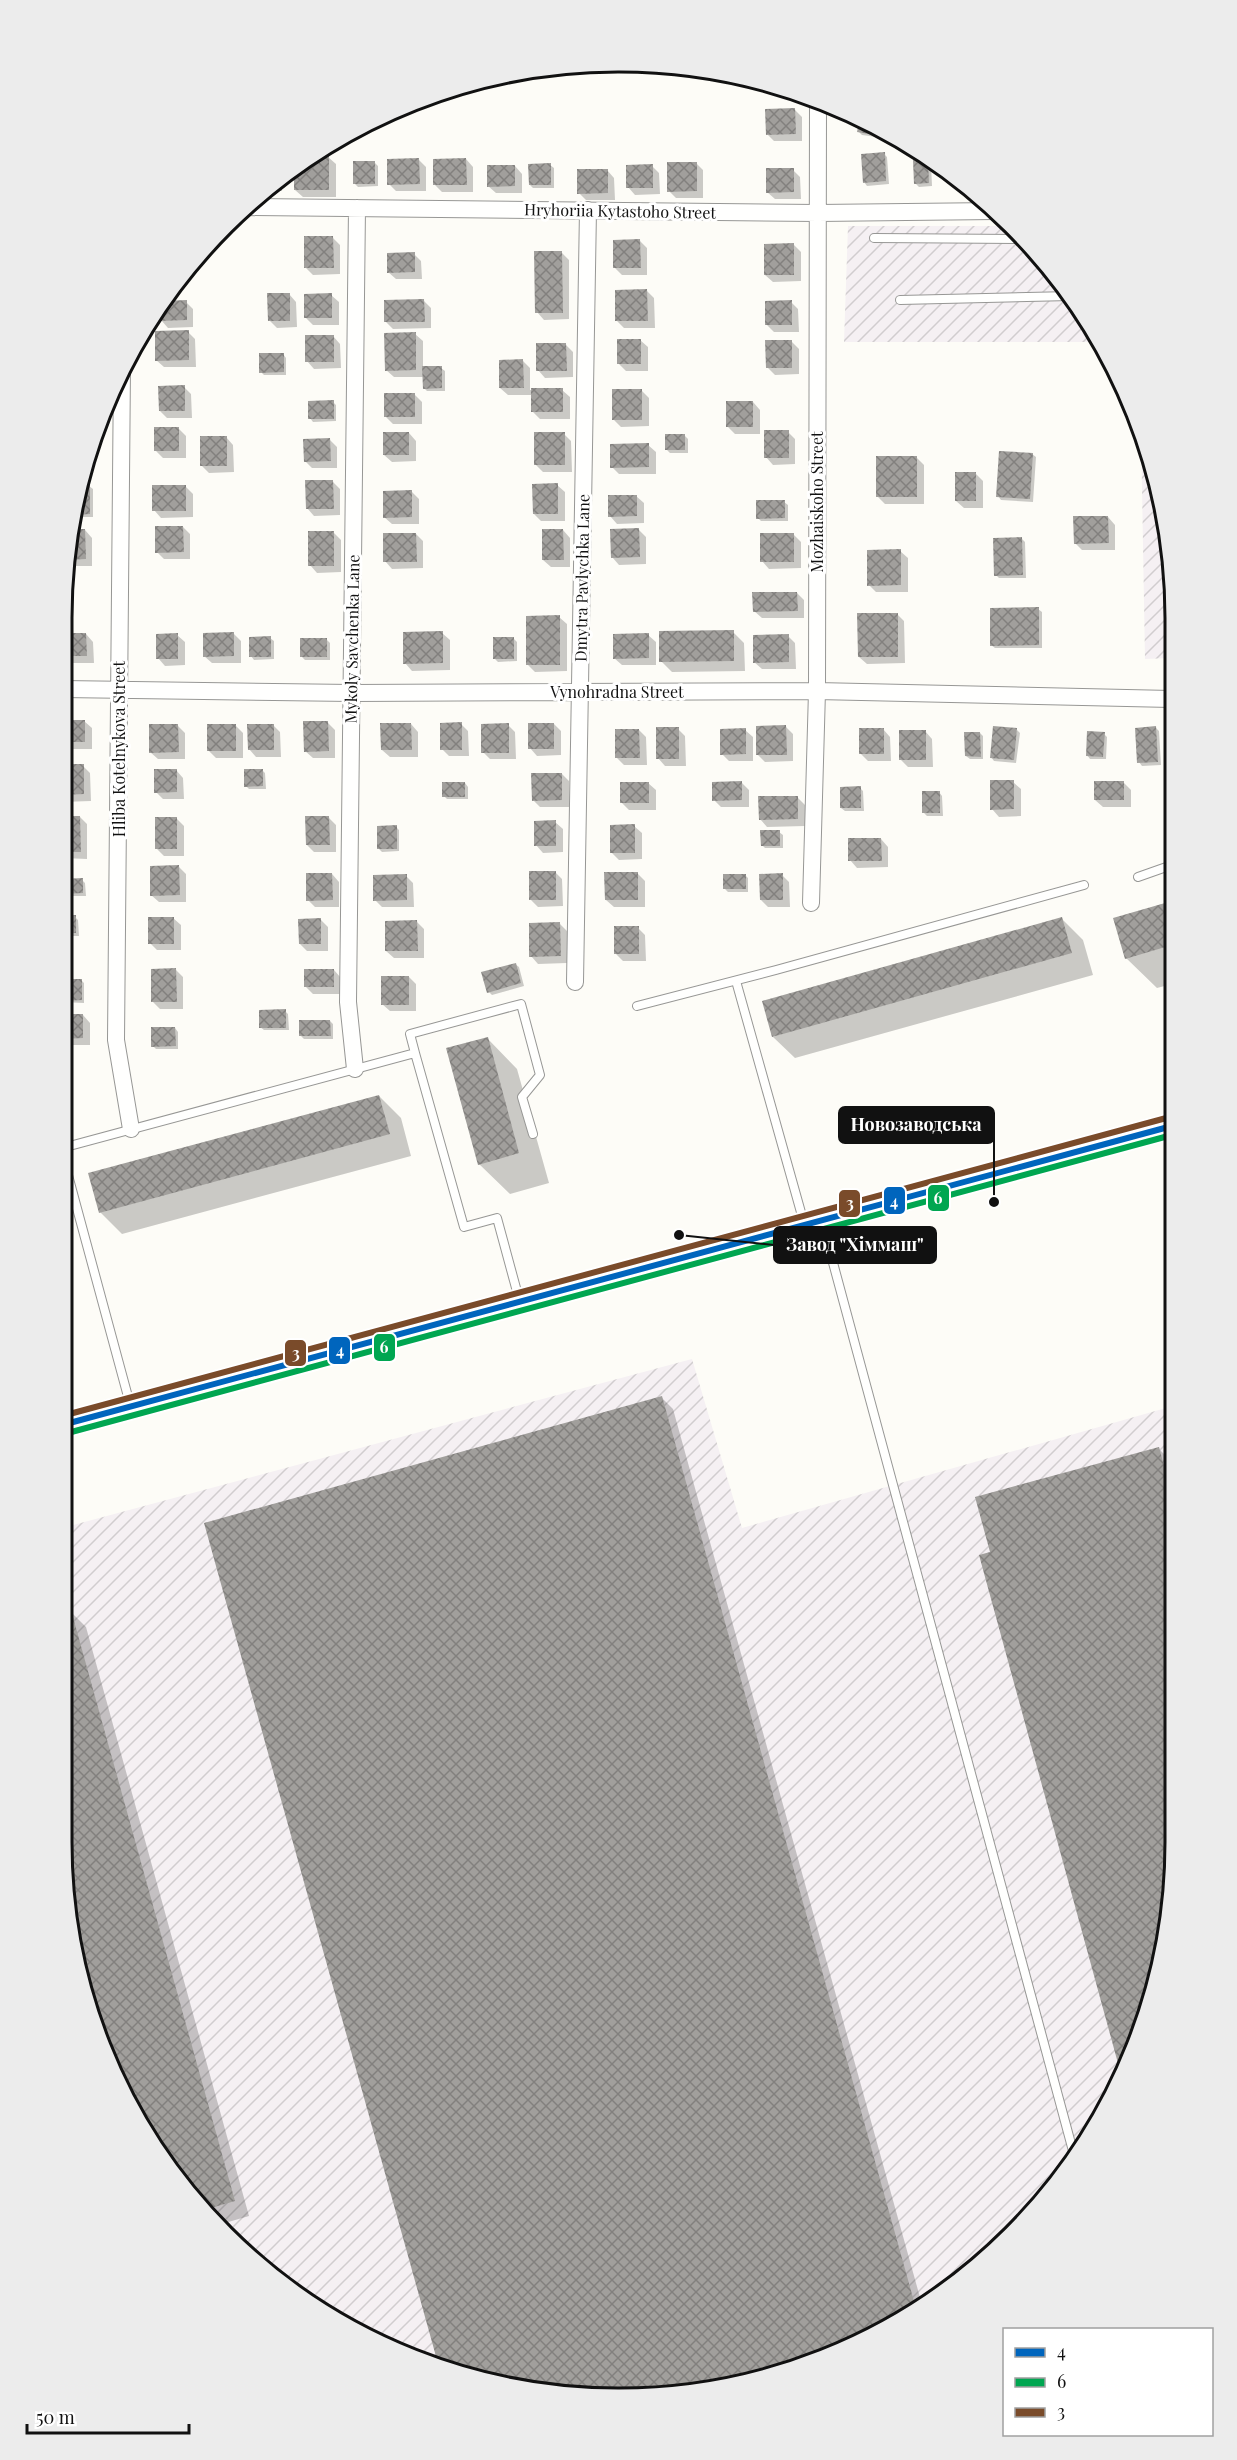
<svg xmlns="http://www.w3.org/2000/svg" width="1237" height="2460" font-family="'Playfair Display',serif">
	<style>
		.industrial { fill: url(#industrial-furrows) }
		.shadow { fill: #0003 }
		.building { fill: url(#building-cross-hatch) }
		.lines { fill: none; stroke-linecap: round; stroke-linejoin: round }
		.lane-casing { stroke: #979795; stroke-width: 10 }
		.street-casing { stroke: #979795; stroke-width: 18 }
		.secondary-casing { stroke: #8e8d8b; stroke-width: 26 }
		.lane { stroke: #fffffe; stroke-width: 8 }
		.street { stroke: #fffffe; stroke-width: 16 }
		.secondary { stroke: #f6f4eb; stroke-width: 24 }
		.bus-1-casing { stroke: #fff; stroke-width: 10 }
		.bus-2-casing { stroke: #fff; stroke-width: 10 }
		.bus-3-casing { stroke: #fff; stroke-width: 10 }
		.bus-1 { stroke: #0065bd; stroke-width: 6 }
		.bus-2 { stroke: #00a651; stroke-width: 6 }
		.bus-3 { stroke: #7a4b2a; stroke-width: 6 }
		.labels { text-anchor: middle; stroke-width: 6; stroke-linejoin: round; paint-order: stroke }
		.street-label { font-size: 16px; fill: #111; stroke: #fff }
		.rim { fill: none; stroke: #111; stroke-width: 3 }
		.leader { fill: none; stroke: #111; stroke-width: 2 }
		.callout-dot { fill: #111; stroke: #fff; stroke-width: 2 }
		.callout { fill: #111; stroke: #111; stroke-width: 2 }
		.callout-label { font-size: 18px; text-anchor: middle; font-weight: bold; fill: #fff }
		.line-badge { stroke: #fff; stroke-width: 2 }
		.badge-label { font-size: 16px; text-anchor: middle; font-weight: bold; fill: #fff }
	</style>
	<defs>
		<pattern id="industrial-furrows" width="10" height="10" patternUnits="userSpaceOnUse" patternTransform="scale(1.5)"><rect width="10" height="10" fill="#f5f0f3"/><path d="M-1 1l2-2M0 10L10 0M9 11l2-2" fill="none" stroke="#d1cdcf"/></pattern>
		<pattern id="building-cross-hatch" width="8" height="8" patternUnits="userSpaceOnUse" patternTransform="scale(1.5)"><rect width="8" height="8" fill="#a19f9c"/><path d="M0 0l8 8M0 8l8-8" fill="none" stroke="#82807e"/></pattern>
	</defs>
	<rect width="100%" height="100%" fill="#fdfcf7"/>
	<!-- industrial -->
	<path class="industrial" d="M848 226H1009L1081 309 1098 342H844Z
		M1141 430 1146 439 1171 546V658L1145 659Z
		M692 1359 742 1528 1173 1406 1174 1878 1157 1985 1118 2088 1013 2235 865 2341 691 2394 510 2388 340 2324 251 2260 177 2181 91 2021 62 1841V1528Z"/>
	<!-- shadow -->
	<path class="shadow" d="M795 110 802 117V141H774L767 134Z
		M861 118 885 132 884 138 862 135 859 132Z
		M884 154 887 157 889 184 867 186 864 182Z
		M328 157 336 164V197H303L295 190Z
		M466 159 473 167V192H442L435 185Z
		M419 160 426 167V191H396L389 184Z
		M928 161 931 164 932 186 919 187 916 184Z
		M375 163 378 166V186L358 187 354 183Z
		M696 163 703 170V198H676L669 191Z
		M550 165 554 168V188H533L530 185Z
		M515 166 522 174V193H496L488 186Z
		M652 166 659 173 660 194 635 195 628 187Z
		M607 170 614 178 615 200H586L579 193Z
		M793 170 800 177 801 199H775L767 192Z
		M282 178V191H264Z
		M333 238 340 245V274L313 275 306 268Z
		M640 241 647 248V275H622L615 268Z
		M793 244 801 252V281L773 282 765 275Z
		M561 252 569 260V319L544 320 537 312Z
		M414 254 421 261 422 279H396L388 272Z
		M191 264V272H184Z
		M647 291 654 298 655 328H624L617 321Z
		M289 294 296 302 297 327 277 328 269 320Z
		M331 295 339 302V325H313L306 318Z
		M424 301 431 308V328L393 329 386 322Z
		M186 302 193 309V327L168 328 161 320Z
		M791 302 798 309 799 332H774L767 325Z
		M188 332 195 339 196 367H164L156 360Z
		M415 334 423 341V368H441L445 371V391H427L424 388V377H394L386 370Z
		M333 336 340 344 341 368 314 369 307 361Z
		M640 340 648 347V371H626L619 364Z
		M791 341 799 349V374L775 375 767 367Z
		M566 345 573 352V377L545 378 538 370Z
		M283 354 286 358V375H264L261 372Z
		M523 361 530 368V390H562L570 397V419H540L533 412V395H508L500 388Z
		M184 387 191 394 192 418H167L160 411Z
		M641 390 649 398V426L621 427 614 420Z
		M414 394 422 402V424H393L386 417Z
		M333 402 336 405V421L313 422 310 418Z
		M753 402 760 410V434H735L728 427Z
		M178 428 186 436V458H163L156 451Z
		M788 432 795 439V464L773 465 766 457Z
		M409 433 416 441V461L392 462 384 455Z
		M564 434 571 441 572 472H543L536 465Z
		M684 435 688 439V453H670L667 450Z
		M226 437 233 445 234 472 209 473 202 466Z
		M330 440 337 447V468H312L305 461Z
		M648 445 656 452V474H619L612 467Z
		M91 448V466H84Z
		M1032 454 1036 457 1033 502 1001 500 998 496Z
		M916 457 924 465V504H885L878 497Z
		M975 473 983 481V508H964L956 501Z
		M333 482 340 489V515L314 516 307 508Z
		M557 485 565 492V521H541L534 514Z
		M79 486H89L93 489V517H79L75 514Z
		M185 486 193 494V517L161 518 154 510Z
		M412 492 419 499V524H392L384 517Z
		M636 496 644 503V523L617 524 610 516Z
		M784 502 788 505V521H761L758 518Z
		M1108 517 1115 525V550H1082L1075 543Z
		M183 527 190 534V559H164L157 552Z
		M85 530 92 538V566H74L67 559Z
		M563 530 570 538V567H551L543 560Z
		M639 530 646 537V564L619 565 612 557Z
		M333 532 341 540V572L317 573 310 565Z
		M416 534 423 541V568L392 569 385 561Z
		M793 534 801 542V568L769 569 762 561Z
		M1021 538 1025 542 1026 578H999L996 575Z
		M900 551 908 558V592H876L869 585Z
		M797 593 804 600V618H762L754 611Z
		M1038 609 1042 612V648H995L991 645Z
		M897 614 904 621 905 663 867 664 859 657Z
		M559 617 567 624V671L535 672 528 665Z
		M733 632 744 643 745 671 672 672 661 661Z
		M442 633 450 640V670L412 671 405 663Z
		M63 634H86L93 642 94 663H66L63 660Z
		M234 634 241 641V663H212L204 656Z
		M177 635 185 642V665L165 666 158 658Z
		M648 635 656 642V665H622L614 658Z
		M788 636 795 643 796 669H762L754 662Z
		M270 638 274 641V659L254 660 251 656Z
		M513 638 517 642V661L498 662 495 659Z
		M326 639 330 643V660H305L302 657Z
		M63 721H84L92 728V749H69L63 742Z
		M328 723 335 730V758H313L305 751Z
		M411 724 418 732V757H390L382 750Z
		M461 724 468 731 469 756H449L442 749Z
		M554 724 561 731V755L537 756 530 748Z
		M235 725 243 733V758H216L209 751Z
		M273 725 280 732 281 757H256L249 749Z
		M508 725 515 732 516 759H490L483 752Z
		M178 726 185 733V759H158L150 752Z
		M786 727 793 734V761L765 762 757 754Z
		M1156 728 1159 731 1161 765 1142 766 1139 762Z
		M678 729 685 736 686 766H665L658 758Z
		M883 729 890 737 891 761H868L861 754Z
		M639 730 646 737 647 765H624L617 758Z
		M745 730 753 737V761H729L722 754Z
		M1017 730 1020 733 1016 763 994 761 991 757Z
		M925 731 932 739 933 767H908L901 760Z
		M980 733 983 736V759H970L966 756Z
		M1104 734 1107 737 1106 759H1090L1087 755Z
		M63 766H83L90 773 91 801 62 802Z
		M176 770 183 778 184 799H163L156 792Z
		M262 770 265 773 266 789H249L246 786Z
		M562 774 569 781V807H540L533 800Z
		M1013 782 1021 789V816L999 817 992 809Z
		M1123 782 1131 790V807H1103L1095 800Z
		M465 783 468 787V799H447L444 796Z
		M648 783 656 790V810H629L622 803Z
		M742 783 749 790V807H721L714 800Z
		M860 788 863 791 864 811H845L841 808Z
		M939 792 942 796 943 816H927L924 813Z
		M797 797 805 805V826L767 827 760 819Z
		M62 817H80L87 824V859L62 858Z
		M176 818 184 826V856H164L157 849Z
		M329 818 336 825V852H314L307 845Z
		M555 822 563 829V852L543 853 536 845Z
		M634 826 642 833V859L619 860 612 853Z
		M396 827 399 830V851L382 852 378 848Z
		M779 832 783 835V848H765L762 845Z
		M881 839 888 847V867L857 868 850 860Z
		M179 867 186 874V902H159L151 895Z
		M555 872 562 879 563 906 538 907 531 900Z
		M637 873 645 881V907H614L606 900Z
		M332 874 339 882V907H315L308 900Z
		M745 875 748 878V892H728L725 889Z
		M782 875 789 882 790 907H768L761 900Z
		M406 876 413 883 414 907H382L375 900Z
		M62 880H82L85 883 86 896H64Z
		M1172 902V984L1157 988 1126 958Z
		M62 917H75L78 920 79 936H62Z
		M173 918 181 925V950H157L150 943Z
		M1061 918 1083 940 1093 975 795 1058 773 1037Z
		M321 920 328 927V951H307L300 944Z
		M417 922 424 929V958H394L386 951Z
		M560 924 567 931V963L538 964 531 956Z
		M638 928 645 935 646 961H623L616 954Z
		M515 964 519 967 524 986 492 995 489 992Z
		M176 970 183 977V1009H160L153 1002Z
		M334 970 341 978V994H313L306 987Z
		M409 977 416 984V1011H390L382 1004Z
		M62 980H81L84 983V1003L62 1002Z
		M285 1011 288 1014 289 1030H264L260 1027Z
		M83 1015 90 1023V1045H63L62 1016Z
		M330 1021 333 1024V1039H304L301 1036Z
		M175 1028 178 1032V1049H156L153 1046Z
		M487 1038 517 1069 549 1183 510 1194 479 1164Z
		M379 1096 401 1118 411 1156 122 1234 100 1212Z
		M62 1179 71 1210 62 1213Z
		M662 1398 673 1409 921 2301 865 2341 691 2394 509 2388 438 2361 206 1524Z
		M1158 1448 1170 1460 1173 1473 1174 1878 1157 1985 992 1553Z
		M71 1612 86 1627 249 2216 218 2225 177 2181 91 2021 62 1842V1614Z"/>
	<!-- building -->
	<path class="building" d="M795 108 796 134 766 135 765 109Z
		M860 117 882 130 881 136 857 132Z
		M885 152 886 181 863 183 861 154Z
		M312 156H329V190H294V169Z
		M419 158 420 184 387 185V159Z
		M466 158 467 185H433V159Z
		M913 160 928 161 929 183 914 184Z
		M353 161H375V184H353Z
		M667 162H697V191L667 192Z
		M551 163V185H529L528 164Z
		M653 164V188H626V165Z
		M487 165H515V186L487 187Z
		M766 168H794V192L766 193Z
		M577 169H608V193L577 194Z
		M304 236H333L334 268H304Z
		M640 239 641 268H613V240Z
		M794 243V275H764V244Z
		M534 251H562L563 313H535Z
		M415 252V272L387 273V253Z
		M647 289 648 321H615V290Z
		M267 293H290V321H268Z
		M332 293V318H304V294Z
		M424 299 425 322H384V300Z
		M187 300V320L159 321V307L163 301Z
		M792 300V325H765V301Z
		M189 330V360L155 361V331Z
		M416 332V370L385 371 384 333Z
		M305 335H334V362H305Z
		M617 339H641V364H617Z
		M765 340H792V368H766Z
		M536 343H566L567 371H536Z
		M259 353H284V372L259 373Z
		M523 359 524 388H499V360Z
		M422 366H442V388L423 389Z
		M185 385V411H159L158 386Z
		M531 388H563V412H531Z
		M612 389H642V420H612Z
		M384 393H415V417H384Z
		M334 400V419H308V401Z
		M726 401H753V427H726Z
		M154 427H179V451H154Z
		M764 430H789V458H764Z
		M383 432H409V455H383Z
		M534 432H565V465H534Z
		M665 434H685V450H665Z
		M200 436H227V466H200Z
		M330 438 331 461 304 462 303 439Z
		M649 443V467L610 468V444Z
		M999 451 1033 453 1030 499 996 497Z
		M876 456H917V497H876Z
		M955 472H976V501H955Z
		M305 480H333L334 509H306Z
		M558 483V514H533L532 484Z
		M90 484V514L74 515 79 485Z
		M152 485H186V511H152Z
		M412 490V517L383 518V491Z
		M608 495H637V516L608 517Z
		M756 500H785V518L756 519Z
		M1073 516H1108L1109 543 1074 544Z
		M155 526H183L184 552 155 553Z
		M639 528 640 557 611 558 610 529Z
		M71 529H85L86 559 66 560Z
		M542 529H563L564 560H542Z
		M308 531H334V566H308Z
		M383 533H416L417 562H383Z
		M760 533H794V562H760Z
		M1022 537 1023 575 994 576 993 538Z
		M901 549V585L867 586V550Z
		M752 592H797L798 611 753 612Z
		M1039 607V645L990 646V608Z
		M857 613H898V657H858Z
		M560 615V665H526V616Z
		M734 630V661L659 662V631Z
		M443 631V663L403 664V632Z
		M234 632V656L203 657V633Z
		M63 633H86L87 656H63Z
		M178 633V659H156V634Z
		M649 633V658L613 659V634Z
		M789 634V662L753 663V635Z
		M271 636V657H249V637Z
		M493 637H514V659H493Z
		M300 638H327V657H300Z
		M63 720H85V742H63Z
		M303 721H328L329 751 304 752Z
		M462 722V750H440V723Z
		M380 723H411L412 750H381Z
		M509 723V753H481V724Z
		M528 723H554V749H528Z
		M149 724H178L179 752 149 753Z
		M207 724H236V751H207Z
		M247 724H274V750H248Z
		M786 725 787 755H756V726Z
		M993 726 1017 728 1014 760 990 758Z
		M1156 726 1158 762 1137 763 1135 728Z
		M656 727H679V759H656Z
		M746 728V754L720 755V729Z
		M859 728H884V754H859Z
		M615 729H639L640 758H615Z
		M899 730H926V760H899Z
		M1087 731 1105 732 1103 757 1086 756Z
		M964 732H980L981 757 965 756Z
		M63 764H84V794L62 795Z
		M154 769H177V792L154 793Z
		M244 769H263V786L244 787Z
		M531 773H562V800L532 801Z
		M990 780H1014V809L990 810Z
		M742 781V800L712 801V782Z
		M1094 781H1124V800H1094Z
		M442 782H465V797H442Z
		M620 782H649V803H620Z
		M861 786V808H840V787Z
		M922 791H940V813H922Z
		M758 796H798V819L759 820Z
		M62 816H80L81 852H62Z
		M305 816H329L330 845H306Z
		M155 817H177V849H155Z
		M556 820V846H534V821Z
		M635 824V853H610V825Z
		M397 825V849H377V826Z
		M760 830H780V846H761Z
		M848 838H881L882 861H848Z
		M179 865 180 895 150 896V866Z
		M529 871H556V900H529Z
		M604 872H638V900H605Z
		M306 873H332L333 900 306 901Z
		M783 873V900H760L759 874Z
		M407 874V900L373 901V875Z
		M723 874H746V889H723Z
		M83 878V893L62 894V879Z
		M1172 901V945L1125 959 1113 918Z
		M62 915H76V933H62Z
		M148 917H174V944H148Z
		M1062 917 1072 953 772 1037 762 1001Z
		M321 918V944H299L298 919Z
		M417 920 418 951H385V921Z
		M560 922 561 956 529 957V923Z
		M614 926H639V954H614Z
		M516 963 521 983 487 993 481 972Z
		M176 968 177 1002H151V969Z
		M304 969H334V987H304Z
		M381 976H409V1005H381Z
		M62 979H82V1000L62 1001Z
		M286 1009V1028H259V1010Z
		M62 1014H83V1038L62 1039Z
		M299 1020H330L331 1036H299Z
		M151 1027H175L176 1046 151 1047Z
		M488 1037 519 1153 478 1165 446 1048Z
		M379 1095 390 1134 99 1213 88 1173Z
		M662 1396 915 2305 865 2341 691 2394 509 2388 437 2360 204 1523Z
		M1159 1447 1173 1500 1174 1878 1157 1985 1122 2078 979 1555 990 1552 975 1497Z
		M71 1610 235 2201 204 2210 177 2181 91 2021 62 1842V1613Z"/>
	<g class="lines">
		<!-- lane casing -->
		<g class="lane-casing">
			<path id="lane" d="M874 238 1020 239
				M900 300 1071 296
				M1138 877 1172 865
				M736 981 804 1223
				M637 1006 776 970 1084 885
				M415 1053 410 1034 521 1004 540 1075 522 1097 533 1134
				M62 1148 415 1053 464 1227 497 1218 519 1299
				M62 1153 130 1404
				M822 1222 1073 2151"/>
		</g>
		<!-- street casing -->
		<g class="street-casing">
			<path id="street" d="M244 207 818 213 995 211
				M122 367 116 1040 131 1129
				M63 689 352 693 817 691 1171 699
				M811 903 817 691 818 101
				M575 982 588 210
				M355 1069 348 1002 357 208"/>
		</g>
		<!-- secondary casing -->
		<g class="secondary-casing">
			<path id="secondary" d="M62 1425 1172 1126"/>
		</g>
		<!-- lane -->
		<use href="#lane" class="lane"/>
		<!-- street -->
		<use href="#street" class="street"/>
		<!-- secondary -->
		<use href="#secondary" class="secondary"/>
		<!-- bus-1 casing -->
		<g class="bus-1-casing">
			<path id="bus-1" d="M62 1425 1172 1126"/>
		</g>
		<!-- bus-2 casing -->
		<g class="bus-2-casing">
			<path id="bus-2" d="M64 1434 1172 1135"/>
		</g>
		<!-- bus-3 casing -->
		<g class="bus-3-casing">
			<path id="bus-3" d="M62 1416 1170 1117"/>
		</g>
		<!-- bus-1 -->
		<use href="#bus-1" class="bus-1"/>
		<!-- bus-2 -->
		<use href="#bus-2" class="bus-2"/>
		<!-- bus-3 -->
		<use href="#bus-3" class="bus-3"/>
	</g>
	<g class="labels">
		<!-- street labels -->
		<g class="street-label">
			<text transform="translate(620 211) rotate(1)" y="6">Hryhoriia Kytastoho Street</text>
			<text transform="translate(817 502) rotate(-90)" y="6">Mozhaiskoho Street</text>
			<text transform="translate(582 578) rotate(-89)" y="6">Dmytra Pavlychka Lane</text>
			<text transform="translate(352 639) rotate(-89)" y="6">Mykoly Savchenka Lane</text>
			<text x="617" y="698">Vynohradna Street</text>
			<text transform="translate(119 749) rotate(-90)" y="6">Hliba Kotelnykova Street</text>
		</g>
	</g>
	<!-- crop -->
	<path d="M0 0H1237V2460H0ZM618 72H619A546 546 0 0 1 1165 618V1842A546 546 0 0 1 619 2388H618A546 546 0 0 1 72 1842V618A546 546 0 0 1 618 72Z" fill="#ececec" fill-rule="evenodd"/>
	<path class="rim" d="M618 72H619A546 546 0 0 1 1165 618V1842A546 546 0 0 1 619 2388H618A546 546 0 0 1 72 1842V618A546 546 0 0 1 618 72Z"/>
	<!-- callouts -->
	<path class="leader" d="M994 1202L994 1125M679 1235L774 1245"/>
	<g class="callout-dot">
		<circle cx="994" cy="1202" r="6"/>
		<circle cx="679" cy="1235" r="6"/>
	</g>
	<g class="callout">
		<rect x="839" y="1107" width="155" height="36" rx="6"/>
		<rect x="774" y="1227" width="162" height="36" rx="6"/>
	</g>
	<g class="callout-label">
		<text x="916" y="1131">Новозаводська</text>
		<text x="855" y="1251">Завод "Хіммаш"</text>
	</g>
	<g class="line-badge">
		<rect x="927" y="1184" width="23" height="28" rx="6" fill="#00a651"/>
		<rect x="883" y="1186" width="23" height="29" rx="6" fill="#0065bd"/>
		<rect x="838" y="1189" width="23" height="29" rx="6" fill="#7a4b2a"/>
		<rect x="373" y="1333" width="23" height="29" rx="6" fill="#00a651"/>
		<rect x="328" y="1336" width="23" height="29" rx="6" fill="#0065bd"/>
		<rect x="284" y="1339" width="23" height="28" rx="6" fill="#7a4b2a"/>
	</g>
	<g class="badge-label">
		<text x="938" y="1204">6</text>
		<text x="894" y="1207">4</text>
		<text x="850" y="1209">3</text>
		<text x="384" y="1353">6</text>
		<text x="340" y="1356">4</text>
		<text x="296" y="1359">3</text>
	</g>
	<!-- legend -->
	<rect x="1003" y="2328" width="210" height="108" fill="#ffffff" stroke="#a0a0a0" stroke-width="1.5"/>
	<rect x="1015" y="2348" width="30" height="9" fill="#0065bd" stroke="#a0a0a0" stroke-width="1.5"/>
	<text x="1057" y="2358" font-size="18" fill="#111111">4</text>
	<rect x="1015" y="2378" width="30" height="9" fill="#00a651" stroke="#a0a0a0" stroke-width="1.5"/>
	<text x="1057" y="2388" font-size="18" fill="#111111">6</text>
	<rect x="1015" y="2408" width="30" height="9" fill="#7a4b2a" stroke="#a0a0a0" stroke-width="1.5"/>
	<text x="1057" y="2418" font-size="18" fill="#111111">3</text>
	<!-- scale -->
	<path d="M27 2424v9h162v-9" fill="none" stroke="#111111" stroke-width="3"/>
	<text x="36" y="2424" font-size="18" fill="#111111" stroke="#ffffff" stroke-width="4.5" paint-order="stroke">50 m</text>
</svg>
